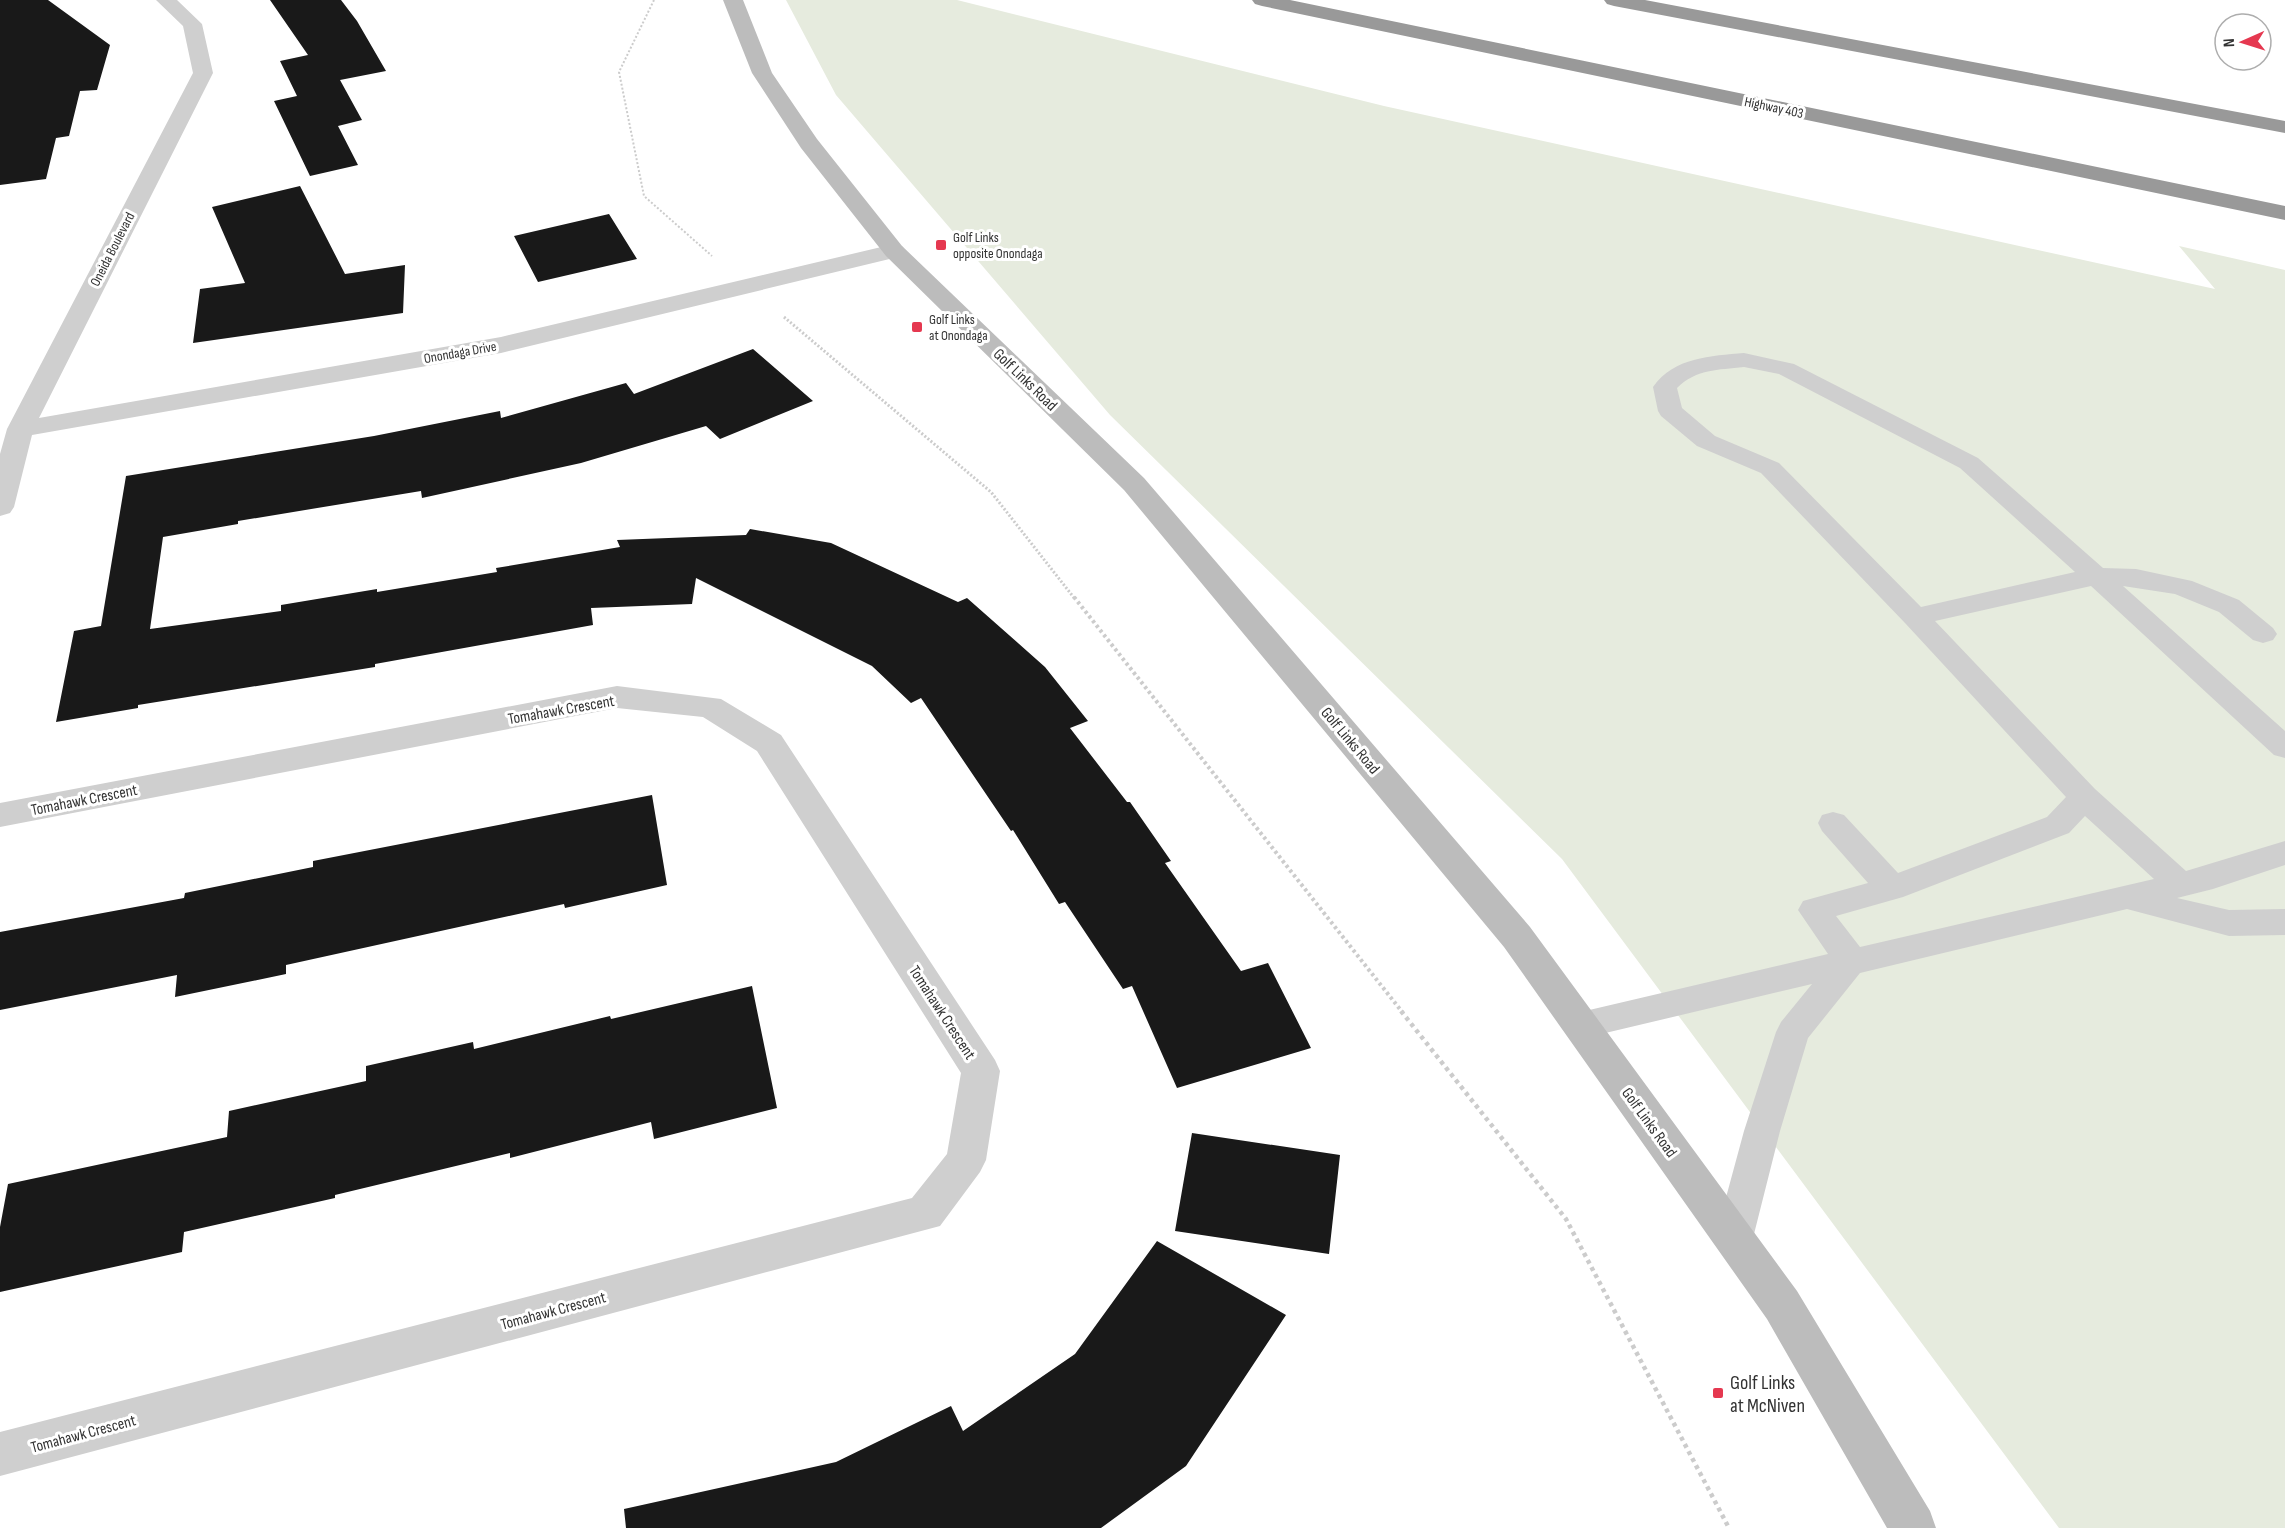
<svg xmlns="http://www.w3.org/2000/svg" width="2285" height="1528" font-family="'Sofia Sans Condensed',sans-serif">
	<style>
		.green { fill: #e6ebde }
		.building { fill: #191919 }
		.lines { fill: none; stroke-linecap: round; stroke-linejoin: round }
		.path-far3 { stroke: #ccc; stroke-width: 2; stroke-dasharray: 2 2; stroke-linecap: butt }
		.path-far2 { stroke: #ccc; stroke-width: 3; stroke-dasharray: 2 2; stroke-linecap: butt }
		.path-far1 { stroke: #ccc; stroke-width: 4; stroke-dasharray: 3 3; stroke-linecap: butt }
		.path { stroke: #ccc; stroke-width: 4.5; stroke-dasharray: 4 4; stroke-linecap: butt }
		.service { fill: #cfcfcf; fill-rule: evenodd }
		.minor { fill: #cfcfcf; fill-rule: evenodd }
		.secondary { fill: #bcbcbc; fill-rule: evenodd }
		.motorway { fill: #999; fill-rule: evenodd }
		.poi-dot { fill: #e53850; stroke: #fff; stroke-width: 2 }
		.labels { text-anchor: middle; stroke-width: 6; stroke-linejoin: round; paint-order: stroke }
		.far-street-label { font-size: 14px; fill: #323232; stroke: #fff }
		.far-poi-label { font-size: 14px; fill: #323232; stroke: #fff; text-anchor: start }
		.street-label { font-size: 16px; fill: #323232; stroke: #fff }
		.near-poi-label { font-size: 20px; fill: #323232; stroke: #fff; text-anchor: start }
	</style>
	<rect width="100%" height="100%" fill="#fff"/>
	<!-- green -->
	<path class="green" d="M786 0H957L1384 106 2215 289 2179 246 2285 270V1528H2059L1562 859 1110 415 836 95Z"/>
	<!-- building -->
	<path class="building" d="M0 0H48L110 45 97 90 80 91 69 136 56 138 46 179 0 185Z
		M270 0H341L357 21 386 71 340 80 362 120 338 126 358 165 310 176 274 101 297 96 280 61 308 55Z
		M300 186 345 274 405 265 403 313 193 343 200 289 245 283 212 207Z
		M609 214 637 259 538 282 514 236Z
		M753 349 813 401 720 439 706 426 581 463 422 498 421 491 238 521V524L163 537 150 629 281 611V605L377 589V592L497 572 496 568 620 547 617 540 746 535 750 529 831 543 958 602 967 598 1045 667 1088 721 1070 728 1127 802H1130L1171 861 1165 863 1241 971 1268 963 1311 1048 1177 1088 1132 986 1123 989 1065 902 1059 904 1013 830 1011 831 921 698 911 703 872 666 696 578 692 604 591 608 593 625 375 664V667L138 705V708L56 722 74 631 101 626 126 476 374 436 500 411 501 418 626 383 634 394Z
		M652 795 667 885 565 908 564 904 286 965V974L175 997 177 975 0 1010V932L184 898 185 893 313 867V861Z
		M752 986 777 1108 654 1139 651 1122 510 1158V1153L335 1195V1198L184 1232 182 1252 0 1292V1227L8 1184 227 1137 229 1111 366 1081V1066L473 1042 474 1049 610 1016 611 1019Z
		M1192 1133 1340 1155 1329 1254 1175 1231Z
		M1157 1241 1286 1315 1186 1466 1101 1528H626L624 1509 836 1462 951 1406 963 1431 1075 1354Z"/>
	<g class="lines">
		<!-- path-far3 -->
		<path class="path-far3" d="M654 0 619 72 644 196 712 256"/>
		<!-- path-far2 -->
		<path class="path-far2" d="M784 317 991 492 1075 599"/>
		<!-- path-far1 -->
		<path class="path-far1" d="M1074 597 1403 1013"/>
		<!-- path -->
		<path class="path" d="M1401 1011 1566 1219 1729 1528"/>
		<!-- service -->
		<path class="service" d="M1744 353 1794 364 1978 458 2103 568 2136 569 2192 581 2239 600 2273 628 2277 634 2273 640 2263 643 2253 640 2219 612 2175 594 2123 586 2285 731V758L2274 755 2091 586 1935 621 2095 789 2186 871 2285 841V865L2213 889 2177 898 2229 910 2285 909V935L2229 936 2127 909 1860 973 1808 1038 1780 1131 1753 1238 1747 1250 1734 1255 1721 1250 1715 1238 1744 1131 1776 1032 1781 1022 1812 984 1580 1039 1568 1035 1563 1025 1568 1015 1828 954 1798 910 1803 901 1868 883 1822 831 1818 823 1822 815 1833 812 1844 815 1898 873 2047 817 2066 797 1905 623 1761 473 1697 446 1661 416 1658 411 1653 387C1674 357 1711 356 1744 353ZM1744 367 1779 374 1960 468 2075 572 1921 607 1779 463 1715 436 1682 408 1677 388C1696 369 1718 370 1744 367ZM2085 816 2154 879 1860 947 1836 916 1903 897 2069 833Z"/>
		<!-- minor -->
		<path class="minor" d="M156 0H177L202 24 213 73 39 418 501 337 894 244 902 246 906 251 902 256 501 353 32 435 14 507 10 513 0 516V454L7 429 193 73 183 26Z
			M617 686 721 699 781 735 995 1060 1000 1071 986 1160 980 1172 940 1226 0 1476V1432L912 1198 947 1154 961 1073 757 751 703 717 617 708 0 827V803Z"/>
		<!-- secondary -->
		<path class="secondary" d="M723 0H743L772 73 817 139 902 246 1144 478 1530 927 1797 1291 1930 1511 1936 1528H1887L1767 1319 1504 947 1124 490 886 256 801 148 752 73Z"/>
		<!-- motorway -->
		<path class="motorway" d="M1252 0H1290L2285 206V220L1262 6 1255 4Z
			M1604 0H1645L2285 121V133L1614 6 1607 4Z"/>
	</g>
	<!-- markers -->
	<g class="poi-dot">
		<rect x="935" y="239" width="12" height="12" rx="3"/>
		<rect x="911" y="321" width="12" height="12" rx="3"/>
		<rect x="1712" y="1387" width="12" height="12" rx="3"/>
	</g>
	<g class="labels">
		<!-- far-street labels -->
		<g class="far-street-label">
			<text transform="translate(1774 107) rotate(12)" y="5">Highway 403</text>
			<text transform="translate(112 249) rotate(-63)" y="5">Oneida Boulevard</text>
			<text transform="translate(460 352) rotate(-10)" y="5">Onondaga Drive</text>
		</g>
		<!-- far-poi labels -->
		<g class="far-poi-label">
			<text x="953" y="242">Golf Links<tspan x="953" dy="16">opposite Onondaga</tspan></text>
			<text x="929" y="324">Golf Links<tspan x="929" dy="16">at Onondaga</tspan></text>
		</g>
		<!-- street labels -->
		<g class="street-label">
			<text transform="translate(1026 379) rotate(44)" y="6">Golf Links Road</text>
			<text transform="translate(561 709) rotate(-10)" y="6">Tomahawk Crescent</text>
			<text transform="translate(1351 740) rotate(50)" y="6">Golf Links Road</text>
			<text transform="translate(84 799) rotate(-11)" y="6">Tomahawk Crescent</text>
			<text transform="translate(943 1012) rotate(57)" y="6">Tomahawk Crescent</text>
			<text transform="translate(1650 1122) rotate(54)" y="6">Golf Links Road</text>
			<text transform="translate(553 1310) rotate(-15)" y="6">Tomahawk Crescent</text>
			<text transform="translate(83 1433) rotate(-15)" y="6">Tomahawk Crescent</text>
		</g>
		<!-- near-poi labels -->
		<g class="near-poi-label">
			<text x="1730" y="1389">Golf Links<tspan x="1730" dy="23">at McNiven</tspan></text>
		</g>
	</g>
	<!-- north arrow -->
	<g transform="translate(2243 42) rotate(267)"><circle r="28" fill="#ffffff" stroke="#adadad" stroke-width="1.5"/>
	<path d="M0-4.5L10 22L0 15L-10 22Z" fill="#e53850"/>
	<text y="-9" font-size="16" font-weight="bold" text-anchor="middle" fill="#323232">N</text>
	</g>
</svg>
